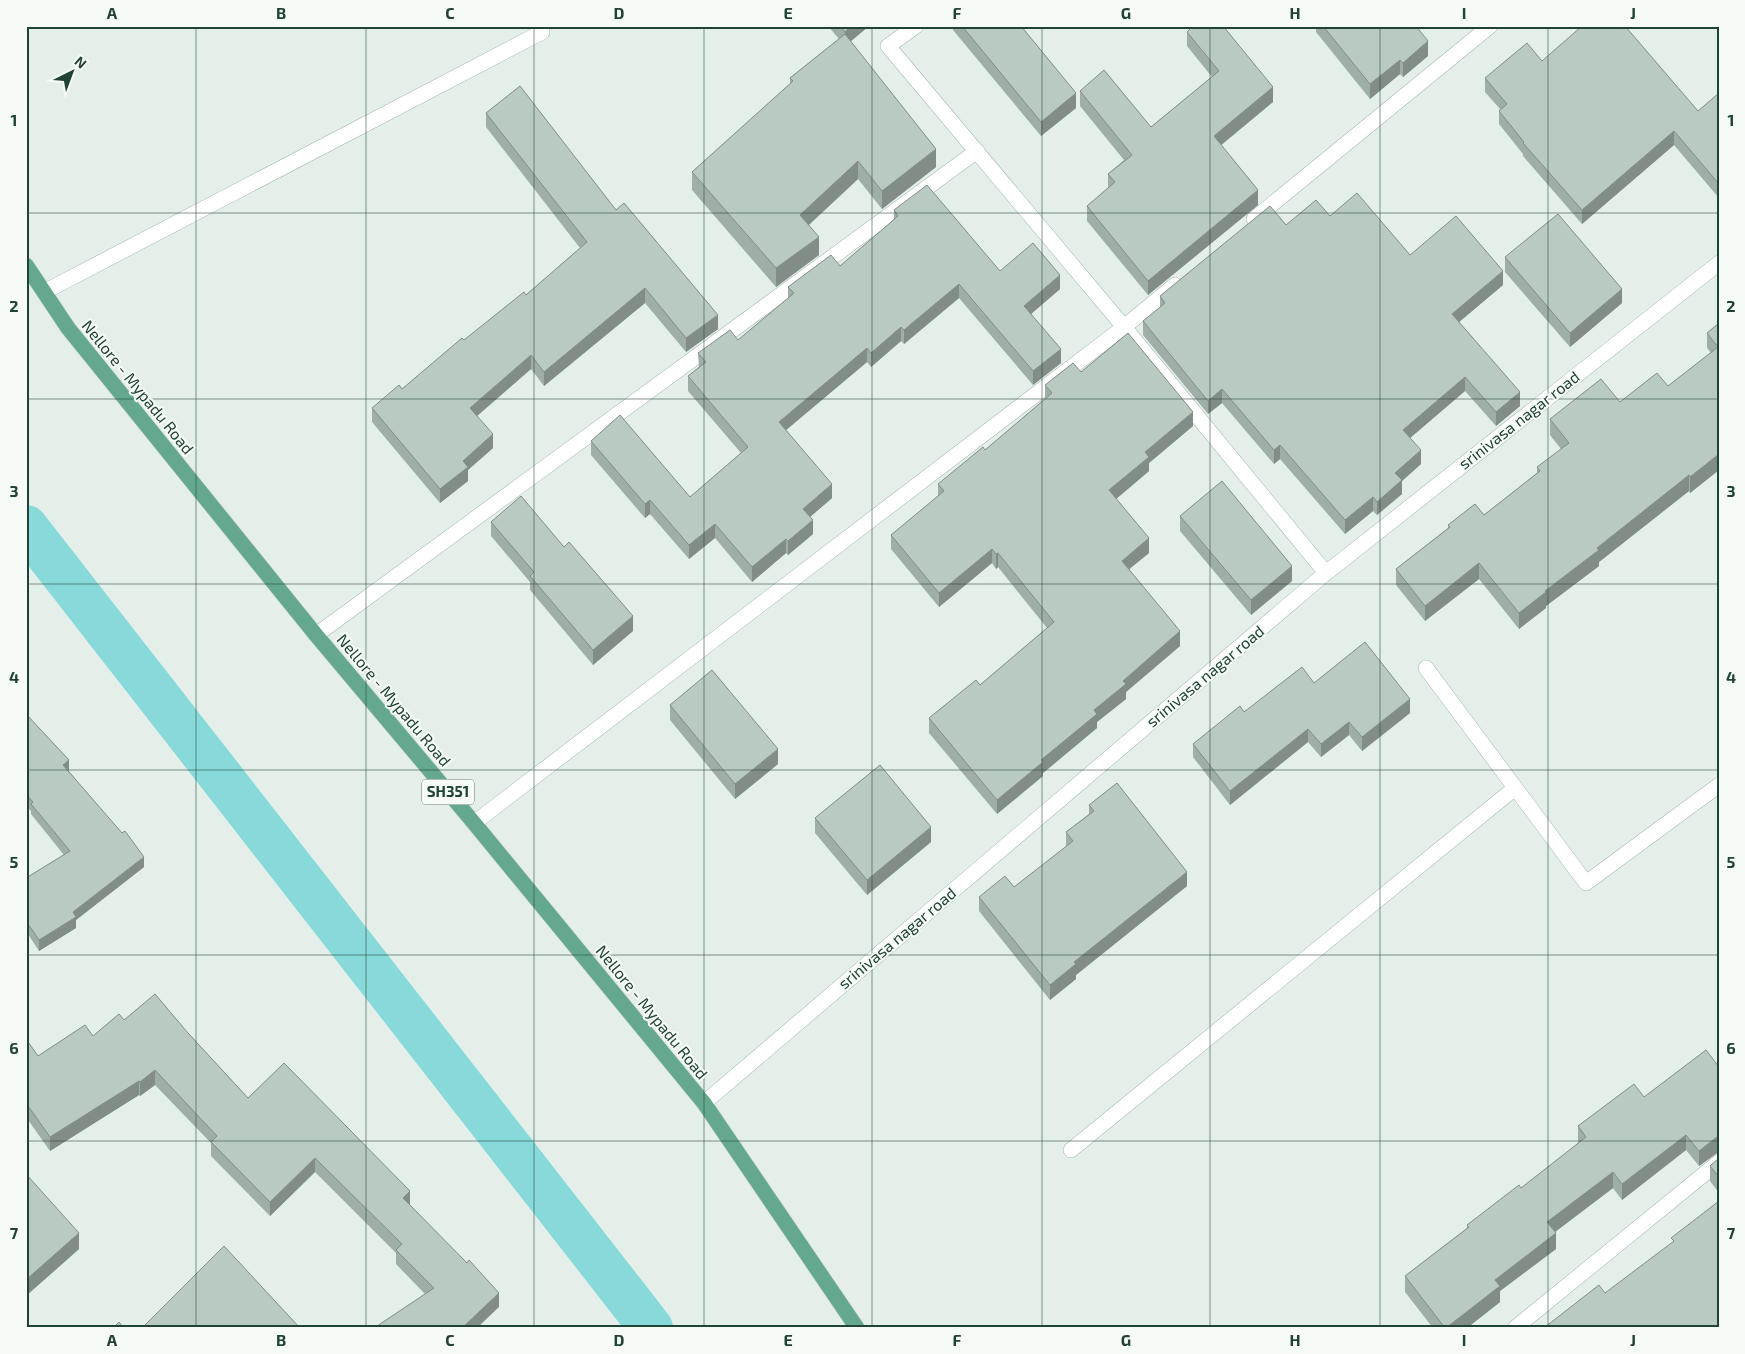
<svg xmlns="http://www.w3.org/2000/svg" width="1745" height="1354" font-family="'Exo 2',sans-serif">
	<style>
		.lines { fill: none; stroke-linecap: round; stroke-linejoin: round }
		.canal { stroke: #87d9da; stroke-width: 44 }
		.service-casing { stroke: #a6b8af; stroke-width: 16 }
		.minor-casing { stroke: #a6b8af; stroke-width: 16 }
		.primary-casing { stroke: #c1cac6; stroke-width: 16 }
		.service { stroke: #fff; stroke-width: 15 }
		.minor { stroke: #fff; stroke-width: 15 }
		.primary { stroke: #64a98d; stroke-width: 15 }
		.wall { fill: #9faea6 }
		.shaded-wall { fill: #828d87 }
		.building { fill: #b9cac1; stroke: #828d87 }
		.grid { fill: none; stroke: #214335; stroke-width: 1; stroke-opacity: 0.55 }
		.labels { text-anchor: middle; stroke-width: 4; stroke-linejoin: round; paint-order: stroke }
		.shield { fill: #f6fbf7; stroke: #617a6f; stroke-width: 1 }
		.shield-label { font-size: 15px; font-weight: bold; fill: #214335 }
		.street-label { font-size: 16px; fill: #214335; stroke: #f6fbf7 }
		.neatline { fill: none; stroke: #214335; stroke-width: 2 }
		.grid-label { font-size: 16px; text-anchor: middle; font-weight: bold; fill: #214335 }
	</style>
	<rect width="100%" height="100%" fill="#e4efe9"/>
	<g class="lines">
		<!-- canal -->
		<path class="canal" d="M26 527 651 1328"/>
		<!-- service casing -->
		<g class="service-casing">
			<path id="service" d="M1426 668 1586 883 1719 785
				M1071 1150 1515 788"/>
		</g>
		<!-- minor casing -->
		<g class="minor-casing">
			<path id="minor" d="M916 26 888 46 1124 327 1326 573
				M1254 219 1490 26
				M44 292 542 32
				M316 635 977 151
				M474 823 1124 327 1175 285
				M704 1103 1326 573 1719 263
				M1515 1328 1719 1162"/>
		</g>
		<!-- primary casing -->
		<g class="primary-casing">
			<path id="primary" d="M26 265 68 328 316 635 474 823 704 1103 857 1328"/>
		</g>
		<!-- service -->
		<use href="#service" class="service"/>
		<!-- minor -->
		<use href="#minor" class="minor"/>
		<!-- primary -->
		<use href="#primary" class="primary"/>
	</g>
	<!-- wall -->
	<path class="wall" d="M828 26H869L850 42 936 167 882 209 858 179 809 225 819 255 776 287 692 190V172L790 84V78L839 39Z
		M953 26H1021L1076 108 1041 136 953 30Z
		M1316 26H1416L1428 56 1403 77 1400 74 1370 99 1316 32Z
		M1187 32 1273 102 1221 145 1258 205 1148 295 1087 221V206L1108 188V174L1124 160 1080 106V91L1151 127 1212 77 1187 46Z
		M1542 61 1698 111 1719 93V198L1674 145 1582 224 1523 156V154L1499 124V111L1500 109 1485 92V78Z
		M486 113 616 210 718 329 686 352 645 303 544 386 531 369 477 416 493 448 468 470V481L440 503 372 422V408L402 389 464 340 526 295 580 248 486 127Z
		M894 210 1000 271 1060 289 1031 314 1061 363 1033 385 959 298 904 344 901 341 871 367 867 362 786 430 832 498 810 517 813 534 788 555 786 553 752 582 715 538 689 559 650 514 645 518 591 455V441L690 497 741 453 688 391V376L699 367 698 353 738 340 788 298V287L840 266 894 220Z
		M1330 216 1410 255 1503 285 1459 322 1520 406 1496 426 1465 391 1410 438 1421 464 1402 481V494L1377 515 1373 511 1345 534 1280 459 1274 464 1222 403 1208 414 1143 335V321L1160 308V296L1286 225Z
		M1505 257 1622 303 1570 347 1505 272Z
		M1719 323V470L1690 493 1689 491 1599 562V566L1546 606V608L1519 629 1479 579 1425 621 1396 585V569L1448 528V525L1484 515 1537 473V467L1561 449 1550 435V419L1620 402 1668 386 1711 353 1707 348V333Z
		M1081 372 1193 426 1149 463V471L1116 499 1149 553 1129 569 1180 646 1126 692V699L1097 722V728L1043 773V776L997 814 929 733V718L980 685 1047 628 998 567 996 569 992 563 939 607 891 549V535L938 496V484L985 450 1045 399V385Z
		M1180 516 1292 581 1251 615 1180 531Z
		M491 522 564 547 633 631 593 665 530 590V582L491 536Z
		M1314 683 1410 713 1362 751 1349 735 1321 757 1308 742 1230 805 1193 757V744L1244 712Z
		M670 705 778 764 735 799 670 720Z
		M26 714 69 771 144 867 76 920V928L39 951 26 931V878L64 855 31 814V811L26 805Z
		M1089 805 1187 886 1076 975V979L1050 1000 979 911V897L1014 887 1066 847V832L1089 814Z
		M815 818 931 842 867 895 815 833Z
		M124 1020 188 1033 248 1098 410 1205 499 1307 425 1294 396 1264V1253L315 1172 270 1216 211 1156V1143L155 1085 140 1096 139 1095 50 1151 26 1117V1039L38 1056 93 1036Z
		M1719 1067V1153H1717L1699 1166 1686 1150 1622 1200 1613 1188 1555 1232 1556 1249 1500 1291V1302L1467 1328H1433L1405 1292V1276L1467 1228V1225L1521 1188 1579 1143 1578 1142V1126L1644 1097Z
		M1719 1158V1193L1710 1181V1166Z
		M26 1174 79 1249 27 1295 26 1294Z"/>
	<!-- shaded-wall -->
	<path class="shaded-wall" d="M851 26H869L845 46V32Z
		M1428 41V56L1403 77V63Z
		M1400 60V74L1370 99V84Z
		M1273 87V102L1214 151V136Z
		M1076 93V108L1041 136V122Z
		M1674 131V145L1582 224V210Z
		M936 149V167L882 209V191Z
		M858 161V179L800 233V215Z
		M1258 190V205L1148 295V281Z
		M819 237V255L776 287V268Z
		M1503 271V285L1452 328V314Z
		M1060 275V289L1024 320V306Z
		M959 284V298L904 344V330Z
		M645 288V303L544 386V372Z
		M1622 289V303L1570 347V333Z
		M718 315V329L686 352V338Z
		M901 327V341L871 367V353Z
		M867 348V362L779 436V422Z
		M1061 349V363L1033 385V371Z
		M531 355V369L470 422V408Z
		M1465 377V391L1403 444V430Z
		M1222 389V403L1208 414V401Z
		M1520 392V406L1496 426V412Z
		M1193 412V426L1149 463V471L1109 505V490L1145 452Z
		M493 434V448L468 470V481L440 503V489L463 461Z
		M1280 445V459L1274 464V450Z
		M1421 450V464L1402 481V494L1377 515V502L1395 473Z
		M1719 454V470L1690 493V477Z
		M1689 475V491L1599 562V566L1546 606V608L1519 629V613L1597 548Z
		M832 484V498L803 523V509Z
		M1373 497V511L1345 534V520Z
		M650 500V514L645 518V504Z
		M813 520V534L788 555V541Z
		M715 524V538L689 559V545Z
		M1149 538V553L1122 575V561Z
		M786 539V553L752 582V567Z
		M992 549V563L939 607V593Z
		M998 553V567L996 569V554Z
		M1479 563V579L1425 621V606Z
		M1292 566V581L1251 615V600Z
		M633 616V631L593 665V650Z
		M1180 631V646L1126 692V699L1097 722V728L1043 773V776L997 814V800L1094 710 1123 681Z
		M1410 699V713L1362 751V737Z
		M1349 722V735L1321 757V744Z
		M1308 729V742L1230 805V791Z
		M778 749V764L735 799V784Z
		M69 760V771L63 765Z
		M931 827V842L867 895V880Z
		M144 857V867L76 920V928L39 951V940L73 912Z
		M1187 872V886L1076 975V979L1050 1000V985L1074 962Z
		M155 1070V1085L140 1096V1082Z
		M139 1081V1095L50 1151V1137Z
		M1686 1135V1150L1622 1200V1184Z
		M1717 1137V1153L1699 1166V1151Z
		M315 1158V1172L270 1216V1202Z
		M1613 1172V1188L1547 1238V1222Z
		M410 1191V1205L403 1198Z
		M79 1233V1249L27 1295V1279Z
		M1556 1233V1249L1500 1291V1302L1467 1328H1446L1495 1280Z
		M499 1293V1307L477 1328H462Z"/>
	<!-- building -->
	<path class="building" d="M840 26H851L845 32Z
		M962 26H1021L1076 93 1041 122Z
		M1193 26H1223L1273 87 1214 136 1258 190 1148 281 1087 206 1115 182 1108 174 1132 155 1080 91 1104 70 1151 127 1219 71 1187 32Z
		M1323 26H1416L1428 41 1403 63 1400 60 1370 84Z
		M1582 26H1625L1698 111 1719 93V184L1674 131 1582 210 1523 143 1524 142 1499 111 1507 104 1485 78 1527 43 1542 61Z
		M845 34 936 149 882 191 858 161 800 215 819 237 776 268 692 172 793 81 790 78Z
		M520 86 616 210 624 203 718 315 686 338 645 288 544 372 531 355 470 408 493 434 463 461 468 467 440 489 372 408 399 385 402 389 462 338 464 340 524 292 526 295 587 242 486 113Z
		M927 185 1000 271 1033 243 1060 275 1024 306 1061 349 1033 371 959 284 904 330 901 327 871 353 867 348 779 422 832 484 803 509 813 520 788 541 786 539 752 567 715 524 689 545 650 500 645 504 591 441 620 415 690 497 748 447 688 376 706 362 698 353 730 330 738 340 794 293 788 287 831 255 840 266 898 216 894 210Z
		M1357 193 1410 255 1456 216 1503 271 1452 314 1520 392 1496 412 1465 377 1403 430 1421 450 1395 473 1402 480 1377 502 1373 497 1345 520 1280 445 1274 450 1222 389 1208 401 1143 321 1165 303 1160 296 1270 206 1286 225 1316 200 1330 216Z
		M1558 214 1622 289 1570 333 1505 257Z
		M1719 323V454L1690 477 1689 475 1597 548 1599 550 1545 591 1546 592 1519 613 1479 563 1425 606 1396 569 1450 527 1448 525 1475 504 1484 515 1540 471 1537 467 1569 443 1550 419 1601 379 1620 402 1657 373 1668 386 1718 347 1707 333Z
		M1128 333 1193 412 1145 452 1149 457 1109 490 1149 538 1122 561 1180 631 1123 681 1126 684 1094 710 1097 714 1041 760 1043 762 997 800 929 718 976 680 980 685 1054 622 998 553 996 554 992 549 939 593 891 535 944 491 938 484 983 447 985 450 1052 393 1045 385 1073 363 1081 372Z
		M1222 481 1292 566 1251 600 1180 516Z
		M521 496 564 547 569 542 633 616 593 650 530 576 534 572 491 522Z
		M1365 642 1410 699 1362 737 1349 722 1321 744 1308 729 1230 791 1193 744 1240 706 1244 712 1302 667 1314 683Z
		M712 670 778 749 735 784 670 705Z
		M26 714 69 760 63 765 122 833 125 831 144 857 73 912 76 917 39 940 26 921V878L70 851 31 804 33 802 26 794Z
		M880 765 931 827 867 880 815 818Z
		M1117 783 1187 872 1074 962 1076 964 1050 985 979 897 1005 876 1014 887 1073 841 1066 832 1094 811 1089 805Z
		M155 994 188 1033 248 1098 284 1063 410 1191 403 1198 467 1263 469 1260 499 1293 462 1328H374L434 1288 396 1250 402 1244 315 1158 270 1202 211 1142 217 1136 155 1070 140 1082 139 1081 50 1137 26 1103V1039L38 1056 85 1025 93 1036 119 1014 124 1020Z
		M1706 1050 1719 1067V1137H1717L1699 1151 1686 1135 1622 1184 1613 1172 1547 1222 1556 1233 1495 1280 1500 1286 1446 1328H1445L1405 1276 1469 1227 1467 1225 1519 1185 1521 1188 1586 1137 1578 1126 1634 1084 1644 1097Z
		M1719 1158V1177L1710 1166Z
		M26 1174 79 1233 27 1279 26 1278Z
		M1719 1201V1328H1546L1545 1327 1599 1285 1605 1293 1674 1241 1671 1238Z
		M224 1246 300 1328H142Z
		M119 1322 124 1328H113Z"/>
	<!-- grid -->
	<path class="grid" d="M196 26V1328M366 26V1328M534 26V1328M704 26V1328M872 26V1328M1042 26V1328M1210 26V1328M1380 26V1328M1548 26V1328M26 213H1719M26 399H1719M26 584H1719M26 770H1719M26 955H1719M26 1141H1719"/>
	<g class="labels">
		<!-- shield labels -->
		<rect class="shield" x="422" y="779.5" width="52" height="25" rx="4"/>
		<g class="shield-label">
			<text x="448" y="797">SH351</text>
		</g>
		<!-- street labels -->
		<g class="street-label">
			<text transform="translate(138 387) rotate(51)" y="6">Nellore - Mypadu Road</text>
			<text transform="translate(1519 420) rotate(-38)" y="6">srinivasa nagar road</text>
			<text transform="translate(1205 676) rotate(-40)" y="6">srinivasa nagar road</text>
			<text transform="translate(394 700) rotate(50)" y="6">Nellore - Mypadu Road</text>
			<text transform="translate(897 938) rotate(-40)" y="6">srinivasa nagar road</text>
			<text transform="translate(652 1012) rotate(51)" y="6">Nellore - Mypadu Road</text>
		</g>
	</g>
	<!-- border -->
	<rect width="1745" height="1354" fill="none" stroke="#f6fbf7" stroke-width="55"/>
	<!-- north arrow -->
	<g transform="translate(72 72) rotate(42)" stroke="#f6fbf7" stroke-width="4" paint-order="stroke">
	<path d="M0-4L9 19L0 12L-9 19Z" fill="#214335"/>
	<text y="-8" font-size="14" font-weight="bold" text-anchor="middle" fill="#214335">N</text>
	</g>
	<rect x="28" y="28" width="1690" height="1298" class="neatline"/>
	<g class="grid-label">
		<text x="112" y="19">A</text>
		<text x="281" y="19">B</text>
		<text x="450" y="19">C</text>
		<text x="619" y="19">D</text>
		<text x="788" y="19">E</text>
		<text x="957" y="19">F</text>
		<text x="1126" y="19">G</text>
		<text x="1295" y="19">H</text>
		<text x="1464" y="19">I</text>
		<text x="1633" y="19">J</text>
		<text x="14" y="126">1</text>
		<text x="1731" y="126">1</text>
		<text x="14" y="312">2</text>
		<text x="1731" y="312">2</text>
		<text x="14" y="497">3</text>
		<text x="1731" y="497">3</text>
		<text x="14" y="683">4</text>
		<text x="1731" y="683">4</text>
		<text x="14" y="868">5</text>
		<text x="1731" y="868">5</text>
		<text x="14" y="1054">6</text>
		<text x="1731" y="1054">6</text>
		<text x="14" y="1239">7</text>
		<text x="1731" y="1239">7</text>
		<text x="112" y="1346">A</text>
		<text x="281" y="1346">B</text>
		<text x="450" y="1346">C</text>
		<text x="619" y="1346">D</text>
		<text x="788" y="1346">E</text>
		<text x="957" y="1346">F</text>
		<text x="1126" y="1346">G</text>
		<text x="1295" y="1346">H</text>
		<text x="1464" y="1346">I</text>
		<text x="1633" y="1346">J</text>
	</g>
</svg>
